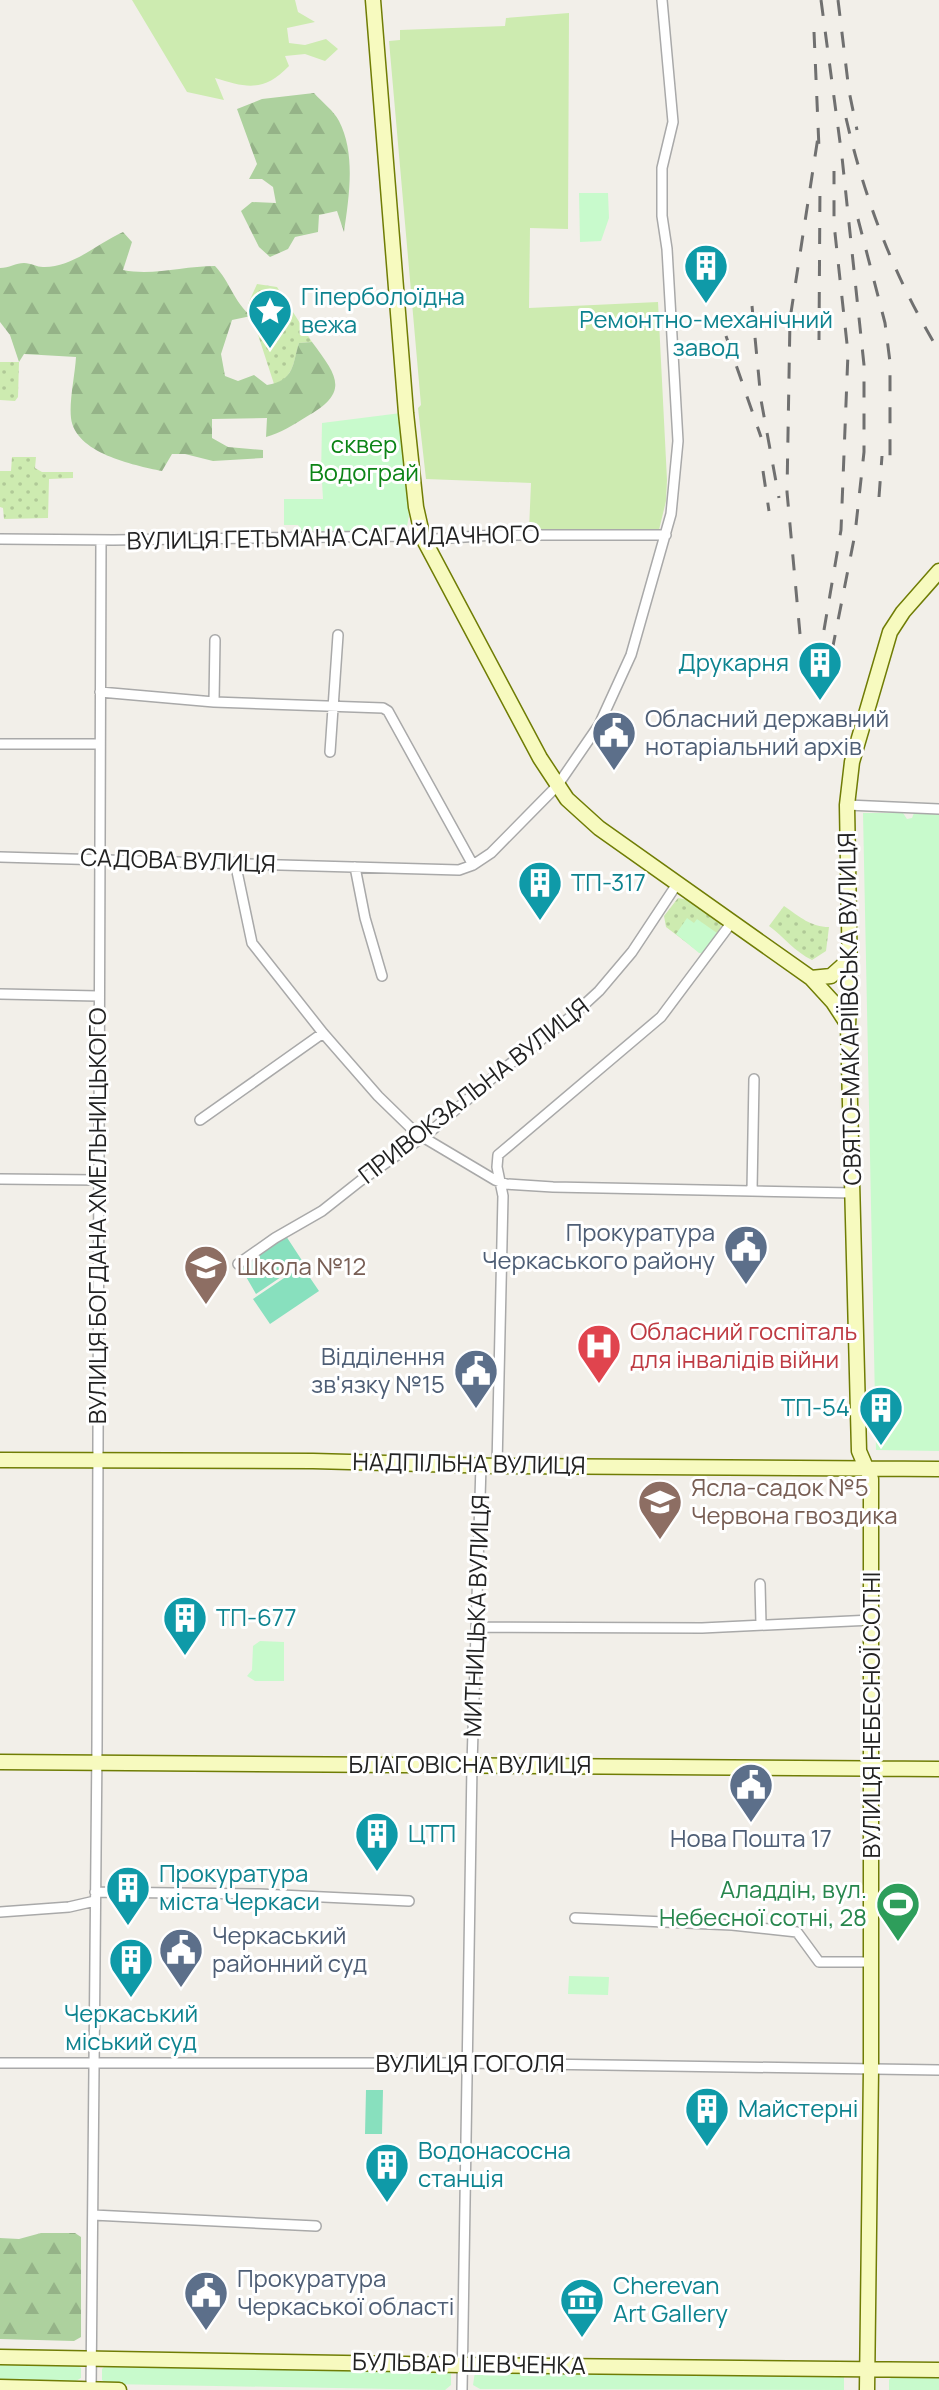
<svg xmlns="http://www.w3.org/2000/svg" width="939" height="2390" font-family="Manrope,sans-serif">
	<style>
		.grass { fill: url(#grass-dots) }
		.forest { fill: url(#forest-firs) }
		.park { fill: #c8facc }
		.garden { fill: #cdebb0 }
		.pitch { fill: #88e0be }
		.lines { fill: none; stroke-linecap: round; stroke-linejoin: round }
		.street-casing { stroke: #a9a9a9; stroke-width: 12 }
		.secondary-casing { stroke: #707d05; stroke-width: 17 }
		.street { stroke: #fff; stroke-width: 9 }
		.secondary { stroke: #f7fabf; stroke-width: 14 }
		.rail { stroke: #707070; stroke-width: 3; stroke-dasharray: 16 16; stroke-linecap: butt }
		.labels { text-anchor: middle; stroke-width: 6; stroke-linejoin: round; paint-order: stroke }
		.culture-label { font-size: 24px; fill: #0d838f; stroke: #fff; text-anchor: start }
		.park-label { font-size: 24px; fill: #0c8416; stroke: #fff }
		.street-label { font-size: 24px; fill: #222; stroke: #fff }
		.service-label { font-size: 24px; fill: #4e5e75; stroke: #fff; text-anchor: start }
		.education-label { font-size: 24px; fill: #785e54; stroke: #fff; text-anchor: start }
		.health-label { font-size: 24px; fill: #be3a42; stroke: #fff; text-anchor: start }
		.leisure-label { font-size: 24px; fill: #27864d; stroke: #fff; text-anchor: end }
	</style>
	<defs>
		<pattern id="grass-dots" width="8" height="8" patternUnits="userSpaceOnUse" patternTransform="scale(2)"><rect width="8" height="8" fill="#cdebb0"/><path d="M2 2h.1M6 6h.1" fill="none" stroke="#b0c997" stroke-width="1.8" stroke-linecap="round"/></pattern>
		<pattern id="forest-firs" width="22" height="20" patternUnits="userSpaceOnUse" patternTransform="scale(2)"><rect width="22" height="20" fill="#add19e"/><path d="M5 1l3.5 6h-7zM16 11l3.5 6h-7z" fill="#95b388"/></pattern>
	</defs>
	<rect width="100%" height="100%" fill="#f2efe9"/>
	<!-- grass -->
	<path class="grass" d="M257 284 277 287 312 342 299 343C294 359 294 379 274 384L248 304Z
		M0 362H19L18 397 15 401 0 400Z
		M12 457H36L35 468 42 472H73V478L49 479 48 518 4 519 3 508 0 507V471H11Z
		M678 898 688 900 721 924 720 931 703 955 666 927 664 916Z
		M784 906C800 917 811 927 829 927L826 951 812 960C795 952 784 937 769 926Z"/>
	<!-- forest -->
	<path class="forest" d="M314 93C322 102 334 111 339 121 356 154 349 197 344 232L337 211 319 215 318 232 295 237 288 249 270 257 259 247 241 211 252 202 276 203 273 187 262 179H249L257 164 237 109 262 99Z
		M123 232 132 242 123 270C153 276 184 266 215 266 230 282 234 302 251 316L232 320 221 354 225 376 238 381 254 375 267 385C295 380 292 365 299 343L312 342C338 377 350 392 306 417 293 425 281 433 266 437L267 418 212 419V438L228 447 263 450V458L213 461 185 454H172L162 471C133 465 75 453 71 418 69 401 75 375 76 357L24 354 19 362 10 335 0 322V268C9 268 16 263 24 263 31 263 37 267 43 267 72 268 98 243 123 232Z
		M41 2233H75L81 2237V2337L74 2341 0 2339V2238L19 2239Z"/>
	<!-- park -->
	<path class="park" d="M579 193H608L609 218 601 241 580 242Z
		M401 413 409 516 407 526 398 531 303 532 298 525H284V499H323L322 482H328V478L321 477 322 423Z
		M863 813H903L907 819 912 818 914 813H939V1451L876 1450Z
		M687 918 694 923 697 919 717 933 703 953H699L676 934Z
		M260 1641 284 1642V1681H255L247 1676 252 1670 253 1646Z
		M569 1976 609 1977 608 1995 568 1994Z
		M0 2363 77 2365 81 2368V2378L74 2382 0 2381Z
		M106 2365 448 2371 451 2374V2385L445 2390 108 2384 102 2380V2369Z
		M475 2372 844 2376V2390L480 2389 473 2385Z
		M893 2375H939V2390H889V2380Z"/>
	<!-- garden -->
	<path class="garden" d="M132 0H295L298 12 315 22 287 28 289 43 305 45 326 39 338 49 325 61 305 54 285 56 289 66C264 92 247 88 215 78L224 100 187 92Z
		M569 13 568 229 530 228 529 308 658 302 667 480 666 501 659 530H529L531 483 426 479 418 408 421 405 389 41 400 40V30L505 26 506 18Z"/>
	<!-- pitch -->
	<path class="pitch" d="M286 1236 303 1262 256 1294 241 1268Z
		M302 1266 319 1291 270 1324 253 1299Z
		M366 2090H383L382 2134H365Z"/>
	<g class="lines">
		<!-- street casing -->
		<g class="street-casing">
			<path id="street" d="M0 539 113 540 408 536 436 539 494 535H666
				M100 692 214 702 383 708 388 711 473 865
				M214 702 215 640
				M0 744H99
				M330 752 338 635
				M847 805 939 809
				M0 857 459 870 473 865 491 853 557 786 599 725 631 655 671 514 678 441 667 249 662 216V168L673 122 662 0
				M235 862 252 943 323 1033 378 1096 416 1133 495 1180 506 1184 553 1187 853 1193
				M355 867 365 918 382 976
				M0 994 98 996
				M200 1120 323 1033
				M0 1179 97 1180
				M752 1190 754 1079
				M238 1264 275 1238 322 1211 360 1181 430 1132 497 1074 573 1015 599 991 632 952 677 884
				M497 1466 503 1196 497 1167 498 1155 661 1017 732 922
				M760 1584 761 1624
				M476 1627 702 1628 872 1620
				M95 1892 259 1894 409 1901
				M0 1912 69 1907 95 1901
				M575 1918 732 1925 797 1932 819 1962H871
				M0 2063H468L939 2070
				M93 2215 316 2226
				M91 2390 97 1745 101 540
				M462 2390 472 1765 481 1465"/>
		</g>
		<!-- secondary casing -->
		<g class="secondary-casing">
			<path id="secondary" d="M373 0 406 413 416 507 423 538 540 758 567 799 599 828 811 978 833 1002 848 1025
				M811 978 831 976 849 960
				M0 1460 313 1461 497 1466 939 1469
				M0 1762 939 1769
				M0 2357 462 2365 939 2370
				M0 2387 119 2390
				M867 2390 871 2069V1479L859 1451 848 1026 850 980 847 805 852 762 890 632 903 612 939 571"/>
		</g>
		<!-- street -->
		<use href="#street" class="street"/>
		<!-- secondary -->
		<use href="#secondary" class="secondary"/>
		<!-- rail -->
		<path class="rail" d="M821 0 842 157 864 365V452L855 534 833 646
			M838 0 849 91 857 130
			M814 32 819 148
			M846 118C865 201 895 279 939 351
			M858 219 885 323 890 362V469
			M752 306 761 400 779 498
			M726 336 761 437
			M819 340 820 184
			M763 471 769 511
			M879 497 882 456
			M824 630 841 530 848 353 834 224V171
			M800 634 787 492 790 319 818 137"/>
	</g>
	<!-- icons -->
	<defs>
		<g id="building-pin" transform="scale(2.3)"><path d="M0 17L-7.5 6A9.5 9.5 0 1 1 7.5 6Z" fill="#0f9aa8" stroke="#fff"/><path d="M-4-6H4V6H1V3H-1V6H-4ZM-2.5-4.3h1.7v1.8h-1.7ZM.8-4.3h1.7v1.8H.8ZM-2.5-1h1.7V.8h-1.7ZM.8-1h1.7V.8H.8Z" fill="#fff"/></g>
		<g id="sight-pin" transform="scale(2.3)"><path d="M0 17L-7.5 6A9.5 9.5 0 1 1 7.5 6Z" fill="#0f9aa8" stroke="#fff"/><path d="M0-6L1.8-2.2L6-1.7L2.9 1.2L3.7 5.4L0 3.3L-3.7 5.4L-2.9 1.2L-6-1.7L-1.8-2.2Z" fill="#fff"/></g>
		<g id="civic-pin" transform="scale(2.3)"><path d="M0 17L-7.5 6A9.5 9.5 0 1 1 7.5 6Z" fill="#5c6f8a" stroke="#fff"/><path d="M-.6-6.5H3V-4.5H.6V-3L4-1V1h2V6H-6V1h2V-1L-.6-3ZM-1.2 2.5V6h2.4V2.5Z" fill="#fff"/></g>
		<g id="school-pin" transform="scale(2.3)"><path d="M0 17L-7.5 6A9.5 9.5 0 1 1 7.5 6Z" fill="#8d6e63" stroke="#fff"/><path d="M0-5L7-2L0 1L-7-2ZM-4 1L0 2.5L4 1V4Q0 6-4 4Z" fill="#fff"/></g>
		<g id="hospital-pin" transform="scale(2.3)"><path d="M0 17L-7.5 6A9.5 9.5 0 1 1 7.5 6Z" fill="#e0444e" stroke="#fff"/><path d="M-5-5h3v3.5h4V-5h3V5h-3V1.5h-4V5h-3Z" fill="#fff"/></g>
		<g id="stadium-pin" transform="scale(2.3)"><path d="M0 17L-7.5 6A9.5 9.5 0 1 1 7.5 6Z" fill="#2e9e5b" stroke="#fff"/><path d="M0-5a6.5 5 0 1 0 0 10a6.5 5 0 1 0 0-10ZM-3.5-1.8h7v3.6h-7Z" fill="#fff"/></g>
		<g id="museum-pin" transform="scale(2.3)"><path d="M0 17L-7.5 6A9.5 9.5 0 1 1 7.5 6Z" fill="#0f9aa8" stroke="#fff"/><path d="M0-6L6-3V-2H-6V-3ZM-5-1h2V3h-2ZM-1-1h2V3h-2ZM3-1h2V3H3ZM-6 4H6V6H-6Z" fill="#fff"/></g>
	</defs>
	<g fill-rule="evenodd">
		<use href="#building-pin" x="706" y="266"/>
		<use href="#sight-pin" x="270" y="311"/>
		<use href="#building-pin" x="820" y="663"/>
		<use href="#civic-pin" x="614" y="733"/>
		<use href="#building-pin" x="540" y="883"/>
		<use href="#civic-pin" x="746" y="1247"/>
		<use href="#school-pin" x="206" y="1267"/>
		<use href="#hospital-pin" x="599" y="1346"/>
		<use href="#civic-pin" x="476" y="1371"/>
		<use href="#building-pin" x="881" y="1408"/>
		<use href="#school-pin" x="660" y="1502"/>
		<use href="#building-pin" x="185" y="1618"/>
		<use href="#civic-pin" x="751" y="1785"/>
		<use href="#building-pin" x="377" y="1834"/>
		<use href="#building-pin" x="128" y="1888"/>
		<use href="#stadium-pin" x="898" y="1904"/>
		<use href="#civic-pin" x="181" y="1950"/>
		<use href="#building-pin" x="131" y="1960"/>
		<use href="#building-pin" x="707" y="2109"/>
		<use href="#building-pin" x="387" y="2165"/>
		<use href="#civic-pin" x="206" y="2293"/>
		<use href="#museum-pin" x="582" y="2300"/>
	</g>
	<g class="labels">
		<!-- culture labels -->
		<g class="culture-label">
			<text x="301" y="305">Гіперболоїдна<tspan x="301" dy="28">вежа</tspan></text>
			<text x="706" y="328" text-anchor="middle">Ремонтно-механічний<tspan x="706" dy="28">завод</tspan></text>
			<text x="789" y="671" text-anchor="end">Друкарня</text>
			<text x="571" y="891">ТП-317</text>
			<text x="850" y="1416" text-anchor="end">ТП-54</text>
			<text x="216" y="1626">ТП-677</text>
			<text x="408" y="1842">ЦТП</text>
			<text x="159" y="1882">Прокуратура<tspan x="159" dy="28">міста Черкаси</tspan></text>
			<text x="131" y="2022" text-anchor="middle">Черкаський<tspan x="131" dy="28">міський суд</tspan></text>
			<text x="738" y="2117">Майстерні</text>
			<text x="418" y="2159">Водонасосна<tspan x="418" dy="28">станція</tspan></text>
			<text x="613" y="2294">Cherevan<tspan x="613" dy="28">Art Gallery</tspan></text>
		</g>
		<!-- park labels -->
		<g class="park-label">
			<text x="364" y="453">сквер<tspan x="364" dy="28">Водограй</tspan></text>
		</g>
		<!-- street labels -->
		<g class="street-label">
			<text transform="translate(333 538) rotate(-1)" y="8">ВУЛИЦЯ ГЕТЬМАНА САГАЙДАЧНОГО</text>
			<text transform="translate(178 861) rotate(2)" y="8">САДОВА ВУЛИЦЯ</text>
			<text transform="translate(850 1009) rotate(-91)" y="8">СВЯТО-МАКАРІЇВСЬКА ВУЛИЦЯ</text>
			<text transform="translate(474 1091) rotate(-38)" y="8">ПРИВОКЗАЛЬНА ВУЛИЦЯ</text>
			<text transform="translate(98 1216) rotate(-90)" y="8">ВУЛИЦЯ БОГДАНА ХМЕЛЬНИЦЬКОГО</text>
			<text transform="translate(469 1464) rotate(1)" y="8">НАДПІЛЬНА ВУЛИЦЯ</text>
			<text transform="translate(477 1616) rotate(-88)" y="8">МИТНИЦЬКА ВУЛИЦЯ</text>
			<text transform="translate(872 1715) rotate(-90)" y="8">ВУЛИЦЯ НЕБЕСНОЇ СОТНІ</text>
			<text x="470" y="1773">БЛАГОВІСНА ВУЛИЦЯ</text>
			<text x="470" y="2072">ВУЛИЦЯ ГОГОЛЯ</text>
			<text transform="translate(469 2364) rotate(1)" y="8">БУЛЬВАР ШЕВЧЕНКА</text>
		</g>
		<!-- service labels -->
		<g class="service-label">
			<text x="645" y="727">Обласний державний<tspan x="645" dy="28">нотаріальний архів</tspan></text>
			<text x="715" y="1241" text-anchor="end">Прокуратура<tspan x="715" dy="28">Черкаського району</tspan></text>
			<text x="445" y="1365" text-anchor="end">Відділення<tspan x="445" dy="28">зв'язку №15</tspan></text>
			<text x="751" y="1847" text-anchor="middle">Нова Пошта 17</text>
			<text x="212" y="1944">Черкаський<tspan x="212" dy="28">районний суд</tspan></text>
			<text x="237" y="2287">Прокуратура<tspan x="237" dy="28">Черкаської області</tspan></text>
		</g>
		<!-- education labels -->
		<g class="education-label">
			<text x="237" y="1275">Школа №12</text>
			<text x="691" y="1496">Ясла-садок №5<tspan x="691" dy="28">Червона гвоздика</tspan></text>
		</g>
		<!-- health labels -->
		<g class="health-label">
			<text x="630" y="1340">Обласний госпіталь<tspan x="630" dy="28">для інвалідів війни</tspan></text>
		</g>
		<!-- leisure labels -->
		<g class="leisure-label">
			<text x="867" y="1898">Аладдін, вул.<tspan x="867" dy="28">Небесної сотні, 28</tspan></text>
		</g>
	</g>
</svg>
